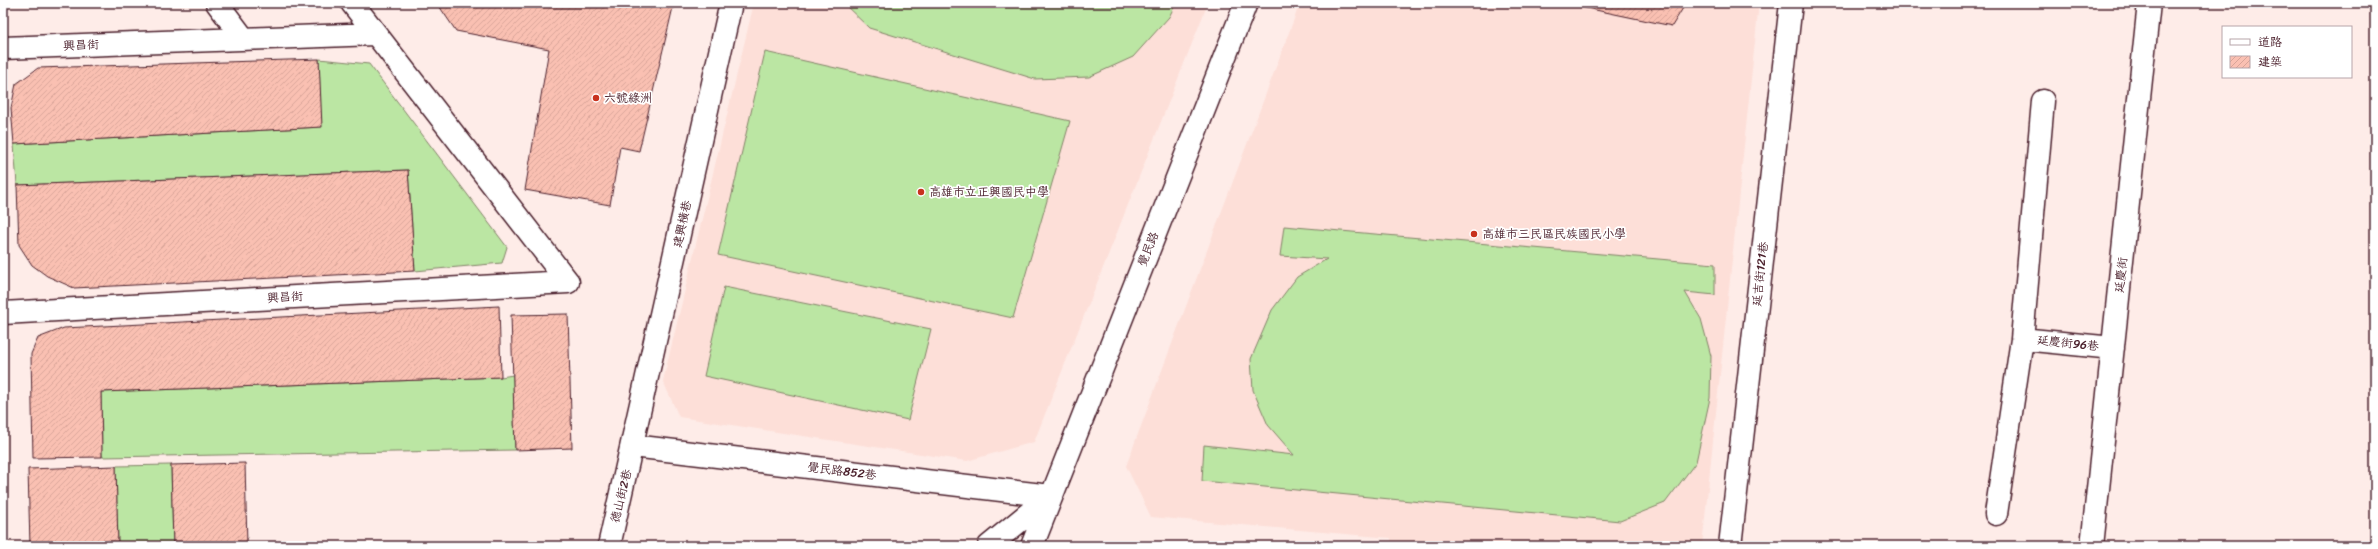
<svg xmlns="http://www.w3.org/2000/svg" width="2378" height="549" font-family="Sriracha,'LXGW WenKai TC',sans-serif">
	<style>
		.built { fill: #fddfd8 }
		.grass { fill: #bbe6a3; stroke: #828267 }
		.building { fill: url(#building-hatch); stroke: #4a1f2b }
		.lines { fill: none; stroke-linecap: round; stroke-linejoin: round }
		.minor-casing { stroke: #4a1f2b; stroke-width: 25 }
		.minor { stroke: #fff; stroke-width: 22 }
		.poi-dot { fill: #c8321e; stroke: #fff; stroke-width: 1.5 }
		.labels { text-anchor: middle; stroke-width: 3.5; stroke-linejoin: round; paint-order: stroke }
		.street-label { font-size: 12px; fill: #4a1f2b; stroke: #fff }
		.poi-label { font-size: 12px; fill: #4a1f2b; stroke: #fff; text-anchor: start }
	</style>
	<defs>
		<pattern id="building-hatch" width="6" height="6" patternUnits="userSpaceOnUse"><rect width="6" height="6" fill="#fac0b2"/><path d="M-1 1l2-2M0 6l6-6M5 7l2-2" fill="none" stroke="#d8a599"/></pattern>
	</defs>
	<rect width="100%" height="100%" fill="#feece8"/>
	<filter id="ink" filterUnits="userSpaceOnUse"><feTurbulence type="fractalNoise" baseFrequency=".025" numOctaves="2"/><feDisplacementMap in="SourceGraphic" scale="8" xChannelSelector="R" yChannelSelector="G"/><feConvolveMatrix kernelMatrix="1 2 1 2 8 2 1 2 1" color-interpolation-filters="sRGB"/></filter>
	<g filter="url(#ink)">
		<!-- built -->
		<path class="built" d="M754 3H1208L1034 442 967 461 679 417 663 381Z
			M1300 3H1759L1702 546H1391V538L1151 517 1126 466Z"/>
		<!-- grass -->
		<path class="grass" d="M843 3H1176L1169 17 1133 57 1089 77 1035 79 869 28Z
			M765 52 1070 121 1013 318 718 255Z
			M319 59 369 64 507 247 502 263 415 271 408 170 17 185 14 144 321 127Z
			M1284 226 1715 264V295L1685 292 1701 319 1711 356 1710 398 1696 462 1665 503 1620 521 1202 481 1204 445 1294 455 1268 425 1253 390 1251 359 1272 310 1297 277 1327 259 1280 256Z
			M724 287 931 329 908 420 704 376Z
			M513 375 515 450 102 457 101 392 501 377Z
			M171 465 173 546H118L116 466Z"/>
		<!-- building -->
		<path class="building" d="M437 3H674L639 151 620 147 610 205 525 190 549 49 456 31Z
			M1562 3H1686L1672 26Z
			M319 59 322 127 14 144 11 108 16 84 38 68Z
			M408 170 415 271 74 288 47 276 32 265 19 245 17 185Z
			M499 306 501 377 101 392 102 457 33 458 31 354 38 338 64 328Z
			M568 314 572 448 515 450 511 315Z
			M245 463 247 546H173L171 465Z
			M116 466 118 546H30L28 469Z"/>
		<g class="lines">
			<!-- minor casing -->
			<g class="minor-casing">
				<path id="minor" d="M217 3 244 39
					M352 3 568 282
					M3 48 375 34
					M3 313 568 282
					M2022 339 2113 348
					M633 446 1051 496
					M1996 514 2022 339 2043 101
					M609 546 731 3
					M989 546 1050 496
					M1032 546 1246 3
					M1730 546 1791 3
					M2092 546 2149 3"/>
			</g>
			<!-- minor -->
			<use href="#minor" class="minor"/>
		</g>
	</g>
	<!-- markers -->
	<g class="poi-dot">
		<circle cx="596" cy="98" r="4"/>
		<circle cx="921" cy="192" r="4"/>
		<circle cx="1474" cy="234" r="4"/>
	</g>
	<g class="labels">
		<!-- street labels -->
		<g class="street-label">
			<text transform="translate(81 45) rotate(-2)" y="4">興昌街</text>
			<text transform="translate(682 224) rotate(-78)" y="4">建興橫巷</text>
			<text transform="translate(1148 249) rotate(-68)" y="4">覺民路</text>
			<text transform="translate(1760 274) rotate(-84)" y="4">延吉街121巷</text>
			<text transform="translate(2121 275) rotate(-84)" y="4">延慶街</text>
			<text transform="translate(285 297) rotate(-3)" y="4">興昌街</text>
			<text transform="translate(2068 343) rotate(6)" y="4">延慶街96巷</text>
			<text transform="translate(842 471) rotate(7)" y="4">覺民路852巷</text>
			<text transform="translate(621 496) rotate(-76)" y="4">德山街2巷</text>
		</g>
		<!-- poi labels -->
		<g class="poi-label">
			<text x="604" y="102">六號綠洲</text>
			<text x="929" y="196">高雄市立正興國民中學</text>
			<text x="1482" y="238">高雄市三民區民族國民小學</text>
		</g>
	</g>
	<!-- margin -->
	<rect width="2378" height="549" fill="none" stroke="#fff" stroke-width="16"/>
	<rect x="8" y="8" width="2362" height="533" fill="none" stroke="#4a1f2b" stroke-width="1.5" filter="url(#ink)"/>
	<!-- legend -->
	<rect x="2222" y="26" width="130" height="52" fill="#ffffff" stroke="#b7a5aa"/>
	<rect x="2230" y="39" width="20" height="6" fill="#ffffff" stroke="#b7a5aa"/>
	<text x="2258" y="46" font-size="12" fill="#4a1f2b">道路</text>
	<rect x="2230" y="56" width="20" height="12" fill="url(#building-hatch)" stroke="#b7a5aa"/>
	<text x="2258" y="66" font-size="12" fill="#4a1f2b">建築</text>
</svg>
